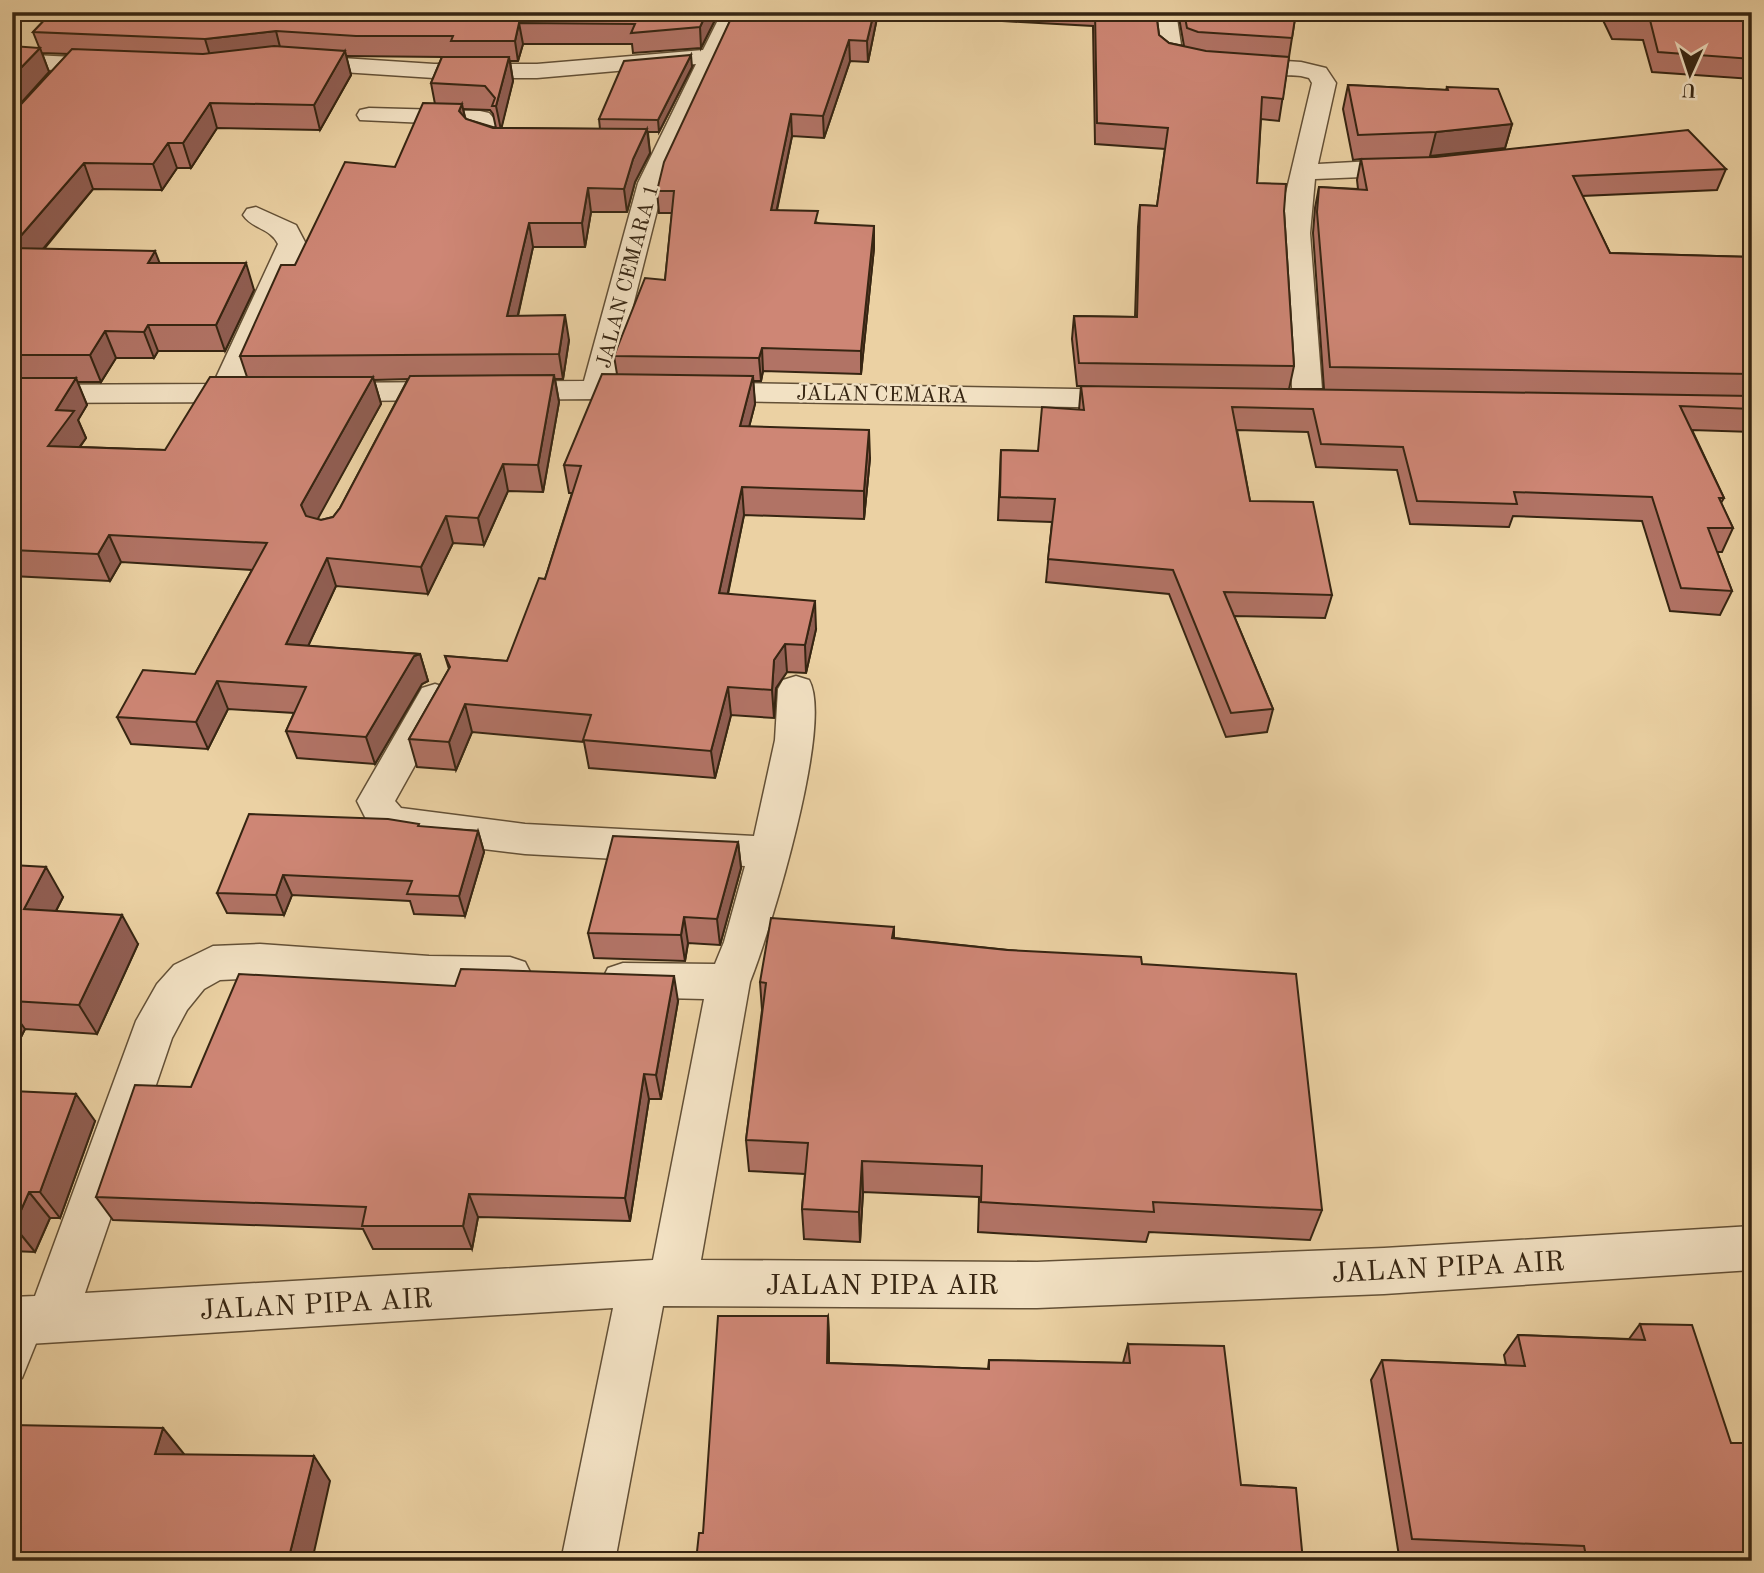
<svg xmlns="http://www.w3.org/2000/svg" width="1764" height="1573" font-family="'Old Standard TT',serif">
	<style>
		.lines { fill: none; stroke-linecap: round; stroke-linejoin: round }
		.lane-casing { stroke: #635036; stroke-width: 3 }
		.street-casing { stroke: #635036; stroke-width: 3 }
		.lane { fill: #f2e1c3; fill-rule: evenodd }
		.street { fill: #f2e1c3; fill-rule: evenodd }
		.wall { fill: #b17365; stroke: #362512; stroke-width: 2; fill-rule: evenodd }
		.shaded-wall { fill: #905e52; stroke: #362512; stroke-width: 2 }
		.building { fill: #ce8675; stroke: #362512; stroke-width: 2 }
		.labels { text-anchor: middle; stroke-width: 5; stroke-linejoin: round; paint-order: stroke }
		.far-street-label { font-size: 21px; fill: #362512; stroke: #f2e1c3 }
		.near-street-label { font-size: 28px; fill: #362512; stroke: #f2e1c3 }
	</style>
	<rect width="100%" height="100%" fill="#ebd1a3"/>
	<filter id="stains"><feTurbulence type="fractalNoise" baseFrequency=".00286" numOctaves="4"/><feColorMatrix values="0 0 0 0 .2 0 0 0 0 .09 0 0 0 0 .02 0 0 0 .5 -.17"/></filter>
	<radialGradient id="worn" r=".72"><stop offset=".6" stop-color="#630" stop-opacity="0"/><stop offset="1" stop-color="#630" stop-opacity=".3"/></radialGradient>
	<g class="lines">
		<!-- lane casing -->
		<g class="lane-casing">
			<path id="lane" d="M31 1308 41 1312 45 1321 22 1378 12 1381V1334L21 1312Z"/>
		</g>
		<!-- street casing -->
		<g class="street-casing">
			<path id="street" d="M722 12H744L664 183 614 381 1134 390 1145 393 1149 399 1145 405 1134 408 597 399 326 401 315 398 311 392 315 386 326 383 584 381 638 183 696 64 537 78H434L296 69 288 67 284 62 288 57 296 55 434 64H537L703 50Z
				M1154 12H1176L1182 51 1195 55 1301 62 1326 68 1336 83 1318 164 1410 159 1419 162 1423 167 1419 172 1410 175 1315 179 1310 233 1323 402 1319 408 1308 411 1297 408 1293 402 1282 233 1286 193 1312 83 1309 78 1301 76C1275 74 1173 74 1159 55Z
				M12 54 74 57 82 59 86 64 82 69 74 71 12 68Z
				M369 108 480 111 489 113 497 122 493 132 527 136 531 141 527 146C509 151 478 151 466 134L471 125 360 120 357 115 360 110Z
				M256 207 296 225 306 244 243 384 263 387 267 393 263 399 252 402 12 403V385L213 384 278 244C271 228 252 229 243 215L247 209Z
				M796 676 809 680C834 723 770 932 750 982L701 1260 1037 1262 1384 1248 1752 1226V1270L1384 1294 1037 1308 663 1306 615 1561H561L613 1308 12 1345V1297L35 1296 136 1021 157 984 174 965 213 946 260 944 429 956 510 957 525 962 531 974 525 986 510 991 429 990 260 978 220 980 204 989 187 1010 172 1038 85 1293 653 1260 704 999 623 997 608 992 602 980 608 968 623 963 715 964 724 942 745 866 525 854 401 839 370 827 357 801 422 688 435 684 448 688 453 697 395 801 401 808 525 824 754 836 775 740 778 689 783 680Z"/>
		</g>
		<!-- lane -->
		<use href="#lane" class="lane"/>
		<!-- street -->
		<use href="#street" class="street"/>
	</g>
	<!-- wall -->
	<path class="wall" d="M52 12H719L701 48 633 53 632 44H523L518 61H510L513 81 501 128 600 129 599 119 692 67 659 132H648L650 153 635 182 627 212H591L585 247H533L518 316 569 340 563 379H555L559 402 543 492 508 491 484 545 453 543 428 594 336 586 308 646 420 654 428 681 422 684 375 764 297 758 286 731 294 713 228 709 208 749 131 744 117 717 195 674 252 570 121 562 110 581 12 576V114L68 54 42 53 49 72 33 32ZM346 56 442 57 431 83 435 104 395 167 295 265 240 356 247 377 165 450 80 447 86 438 78 420 87 405 77 382H101L116 358H154L158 351H225L254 290 160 263 44 249 93 189 162 190 177 168H191L217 128 320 130 351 75ZM463 109 490 110 493 114 496 128 466 119 465 117ZM408 379 340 508 333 517 321 520 317 519 381 404 374 380Z
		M734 12H1156L1159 35 1169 43 1184 46 1178 12H1296L1279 121 1261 119 1257 183 1284 211 1294 366 1289 389H1324L1313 233 1315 208 1319 187 1358 189 1357 180 1361 159 1353 160 1343 109 1348 85 1446 90 1447 87 1512 124 1505 148 1430 156 1726 169 1717 190 1582 196 1610 253 1752 257V432L1692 430 1724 498 1721 503 1733 528 1722 552H1717L1732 591 1720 615 1670 611 1642 521 1513 516 1509 527 1410 524 1397 470 1316 467 1308 432 1237 430 1250 501 1332 595 1325 618 1234 616 1273 709 1267 732 1226 737 1169 594 1046 582 1052 522 998 520 1001 450 1038 451 1079 410 1081 386H1077L1072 339 1074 316 1135 317 1138 227 1140 205 1157 206 1165 149 1095 144 1093 26 1002 21 877 18 868 62 850 61 824 138 792 136 777 210 818 223 874 248 861 374 763 371 761 381H753L755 404 749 427 870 458 864 519 744 515 728 594 816 629 806 673 787 672 776 688 774 718 731 715 715 778 589 768 584 742 472 732 456 770 417 767 409 739 449 669 445 656 507 661 545 579 572 493H569L564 465 617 374 614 356 665 280 672 213H659L657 191Z
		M1599 12H1749L1752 15V79L1652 72 1643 40 1612 39Z
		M419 827 478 831 484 852 465 916 414 914 410 901 292 895 284 915 227 913 217 893Z
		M738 842 741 868 720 945 688 943 685 961 594 958 588 933Z
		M12 865 63 897 56 911 138 944 97 1034 25 1029 12 1055Z
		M894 927V938L1142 964 1322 1210 1310 1240 1149 1232 1146 1242 978 1232 979 1197 863 1192 860 1242 804 1239 802 1209 805 1174 749 1171 746 1140 762 1010 760 982Z
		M678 1001 661 1099H649L630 1221 478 1217 472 1249H373L363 1229 113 1220 96 1197 191 1087Z
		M12 1091 95 1121 60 1218H50L35 1252 12 1251Z
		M828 1316 829 1342V1363L988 1369 989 1360 1123 1363 1128 1344 1241 1485 1296 1488 703 1533Z
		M1640 1324 1731 1443 1752 1561H1501L1399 1556 1371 1380 1382 1360 1506 1365 1504 1355 1518 1335 1629 1339Z"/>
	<!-- shaded-wall -->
	<path class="shaded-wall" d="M707 12H719L701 48 700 27Z
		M874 12H877V18L868 62 867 41Z
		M519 23 523 44 518 61 515 41Z
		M276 31 281 51 211 59 205 39Z
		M849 40 850 61 824 138 823 116Z
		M40 48 49 72 12 113V77Z
		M345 51 351 75 320 130 314 105Z
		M691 55 692 67 659 132 658 120Z
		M509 57 513 81 501 130 496 106Z
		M210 103 217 128 191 168 183 143Z
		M462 104 467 128 459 111Z
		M791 114 792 136 772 232 771 210Z
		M1512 124 1505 148 1430 156 1436 132Z
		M647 129 650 153 635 182 627 212 624 189 633 159Z
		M168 143 177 168 162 190 153 164Z
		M84 163 93 189 22 274 12 251V246Z
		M588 188 591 212 585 247 582 223Z
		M529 223 533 247 512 341 507 316Z
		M874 226V248L861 374V351Z
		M155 251 165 277 148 263Z
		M246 263 254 290 225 351 216 325Z
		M565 315 569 340 563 379 559 354Z
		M148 325 158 351 154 358 144 332Z
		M105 331 116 358 101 382 90 355Z
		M762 348 763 371 761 381 759 358Z
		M554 375 559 402 543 492 538 465Z
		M753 376 755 404 742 454 740 426Z
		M373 377 381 404 310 533 301 505Z
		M76 378 87 405 78 420 86 438 60 473 48 446 56 410Z
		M869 430 870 458 864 519V491Z
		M503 464 508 491 484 545 478 518Z
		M742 487 744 515 722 621 719 593Z
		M446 516 453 543 428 594 421 567Z
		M109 535 121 562 110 581 98 554Z
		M327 558 336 586 296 672 286 644Z
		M815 601 816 629 806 673 805 645Z
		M785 644 787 672 776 688 774 718 772 690 774 660Z
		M420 654 428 681 422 684 375 764 366 737 414 656Z
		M217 681 228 709 208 749 196 722Z
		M728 687 731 715 715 778 711 751Z
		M465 704 472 732 456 770 449 742Z
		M478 831 484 852 465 916 459 896Z
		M738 842 741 868 720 945 717 919Z
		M46 867 63 897 42 938 24 909Z
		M283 875 292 895 284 915 276 895Z
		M122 915 138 944 97 1034 79 1005Z
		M684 917 688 943 685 961 681 935Z
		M674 976 678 1001 661 1099 656 1075Z
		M12 1011 25 1029 12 1055Z
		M644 1074 649 1099 630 1221 625 1198Z
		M76 1094 95 1121 60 1218 40 1192Z
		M862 1161 863 1192 860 1242 859 1212Z
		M29 1192 50 1218 35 1252 14 1226Z
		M469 1194 478 1217 472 1249 463 1226Z
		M828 1316 829 1342 828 1388 827 1363Z
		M163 1428 184 1454 176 1479 155 1454Z
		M314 1456 330 1481 312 1561H288Z"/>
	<!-- building -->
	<path class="building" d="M52 12H707L700 27 631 33 635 24 519 23 515 41H451L453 36H356L276 31 205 39 33 32Z
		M734 12H874L867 41 849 40 823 116 791 114 771 210 818 211 815 223 874 226 861 351 762 348 759 358 614 356 645 278 665 280 674 191H657L664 162Z
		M1095 12H1156L1159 35 1169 43 1206 51 1289 57 1283 99 1262 97 1257 183 1286 184 1284 211 1294 366 1079 363 1074 316 1137 317 1140 205 1157 206 1168 128 1097 123Z
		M1184 12H1296L1292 38 1198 32 1187 28Z
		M1615 12H1749L1752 15V59L1658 52 1650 20H1619Z
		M12 46 40 48 12 77Z
		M274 46 345 51 314 105 210 103 183 143H168L153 164 84 163 12 246V114L72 49 203 54Z
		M691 55 658 120 599 119 624 61Z
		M442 57H509L496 106H492L495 98 485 86 431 83Z
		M1348 85 1448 90 1447 87 1498 89 1512 124 1436 132 1358 135Z
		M423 103 462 104 459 111 466 119 493 128 647 129 633 159 624 189 588 188 582 223H529L507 316 565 315 559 354 240 356 281 265H295L345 162 395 167Z
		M1688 130 1726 169 1573 176 1610 253 1752 257V374L1330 367 1317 212 1319 187 1367 190 1361 159 1436 157Z
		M12 248 155 251 148 263H246L216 325H148L144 332 105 331 90 355H12Z
		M602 374 753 376 740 426 869 430 864 491 742 487 719 593 815 601 805 645 785 644 774 660 772 690 728 687 711 751 583 740 591 715 465 704 449 742 409 739 450 667 445 656 507 661 539 578 545 579 581 466 564 465Z
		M554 375 538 465 503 464 478 518 446 516 421 567 327 558 286 644 420 654 414 656 366 737 286 731 306 687 217 681 196 722 117 717 143 670 195 674 267 543 109 535 98 554 12 550V378H76L56 410 74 411 48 446 165 450 210 377H373L301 505 306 516 321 520 333 517 340 508 410 376Z
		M1081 386 1752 396V409L1680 406 1724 498H1719L1733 528H1708L1732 591 1681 588 1652 497 1514 492 1517 504 1417 501 1403 447 1321 444 1313 409 1232 407 1250 501 1313 502 1332 595 1224 592 1273 709 1231 713 1173 570 1048 559 1055 499 1000 497 1001 450 1038 451 1042 407 1084 410Z
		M249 814 388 819 419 824 418 826 478 831 459 896 407 894 412 881 283 875 276 895 217 893Z
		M613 836 738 842 717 919 684 917 681 935 588 933Z
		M12 865 46 867 24 909 122 915 79 1005 12 1001Z
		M771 918 894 927 892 938 1007 950 1141 957 1142 964 1296 974 1322 1210 1153 1202 1154 1212 981 1202 982 1166 862 1161 859 1212 802 1209 808 1143 746 1140 766 983 760 982Z
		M461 969 674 976 656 1075 644 1074 625 1198 469 1194 463 1226H362L366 1207 96 1197 135 1085 191 1087 239 974 455 986Z
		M12 1091 76 1094 40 1192H29L14 1226H12Z
		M718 1316H828L827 1363 989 1369V1360L1130 1363 1128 1344 1224 1346 1241 1485 1296 1488 1303 1561H696L699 1533H703Z
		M1640 1324 1692 1325 1731 1443H1752V1561H1587L1584 1546 1412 1539 1382 1360 1525 1366 1518 1335 1645 1340Z
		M12 1425 163 1428 155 1454 314 1456 288 1561H12Z"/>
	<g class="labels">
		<!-- far-street labels -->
		<g class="far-street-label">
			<text transform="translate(627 276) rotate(-75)" y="7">JALAN CEMARA 1</text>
			<text transform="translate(882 394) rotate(1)" y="7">JALAN CEMARA</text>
		</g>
		<!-- near-street labels -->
		<g class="near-street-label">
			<text transform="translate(1448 1266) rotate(-3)" y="10">JALAN PIPA AIR</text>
			<text x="882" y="1294">JALAN PIPA AIR</text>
			<text transform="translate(316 1303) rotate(-3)" y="10">JALAN PIPA AIR</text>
		</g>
	</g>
	<!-- margin -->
	<rect width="1764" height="1573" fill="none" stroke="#ebd1a3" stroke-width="42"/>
	<rect x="14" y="14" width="1736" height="1545" fill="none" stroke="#362512" stroke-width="3.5"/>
	<rect x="21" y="21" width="1722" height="1531" fill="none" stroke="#362512" stroke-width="2"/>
	<!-- north arrow -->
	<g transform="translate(1690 74) rotate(183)" stroke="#f2e1c3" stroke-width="5" paint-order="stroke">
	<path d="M0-5L12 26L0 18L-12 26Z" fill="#362512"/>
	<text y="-10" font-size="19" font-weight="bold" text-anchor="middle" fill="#362512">U</text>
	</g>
	<rect width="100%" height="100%" filter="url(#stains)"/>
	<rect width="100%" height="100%" fill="url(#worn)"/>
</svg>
